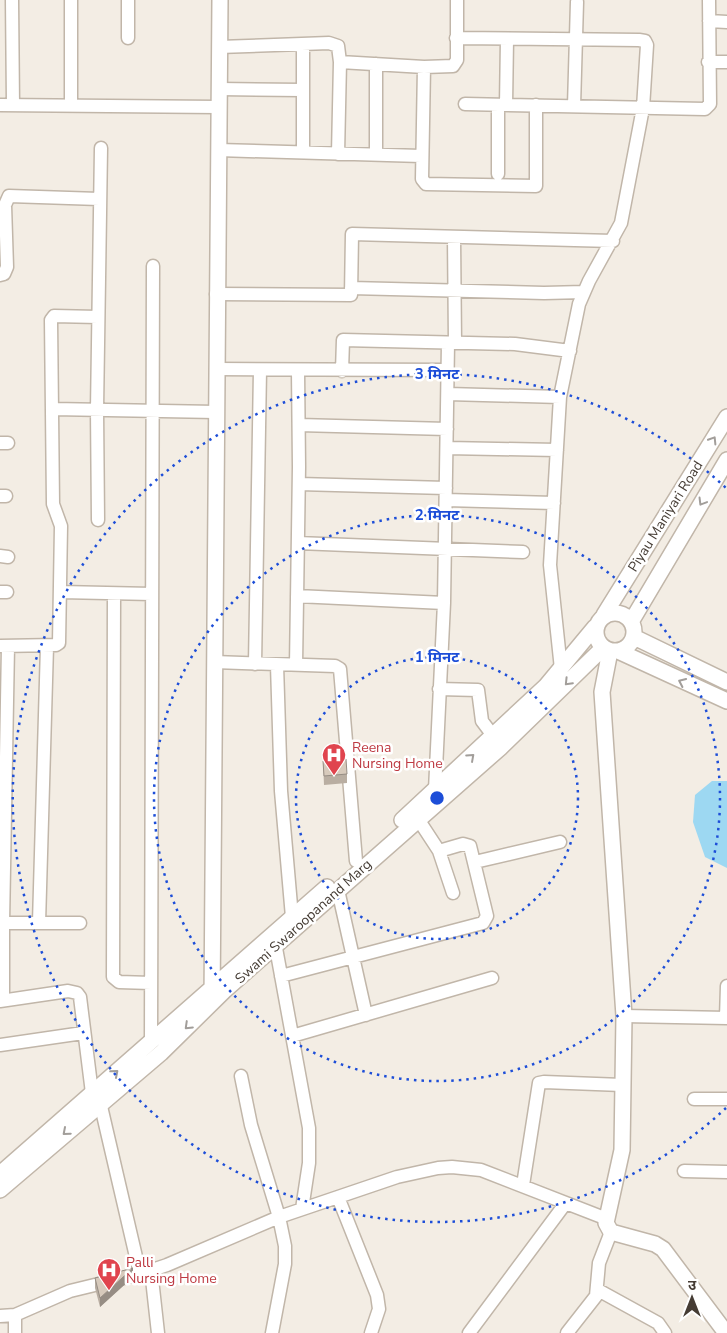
<svg xmlns="http://www.w3.org/2000/svg" width="727" height="1333" font-family="'Nunito Sans','Noto Sans Devanagari',sans-serif">
	<style>
		.water { fill: #9dd8f2 }
		.lines { fill: none; stroke-linecap: round; stroke-linejoin: round }
		.minor-casing { stroke: #c1b6a9; stroke-width: 15 }
		.tertiary-casing { stroke: #c1b6a9; stroke-width: 18 }
		.minor { stroke: #fff; stroke-width: 12 }
		.tertiary { stroke: #fff; stroke-width: 15 }
		.wall { fill: #b9aea2 }
		.shaded-wall { fill: #968d84 }
		.building { fill: #d7cabc; stroke: #968d84 }
		.oneway { stroke: #a29e9a }
		.ring { fill: none; stroke: #1d4ed8; stroke-width: 2.5; stroke-dasharray: 2.5 5 }
		.labels { text-anchor: middle; stroke-width: 5; stroke-linejoin: round; paint-order: stroke }
		.street-label { font-size: 14px; fill: #453c34; stroke: #fff }
		.health-label { font-size: 14px; fill: #be3a42; stroke: #fff; text-anchor: start }
		.centre { fill: #1d4ed8; stroke: #fff; stroke-width: 2.5 }
		.ring-label { font-size: 15px; text-anchor: middle; font-weight: bold; fill: #1d4ed8; stroke: #fff; stroke-width: 5; stroke-linejoin: round; paint-order: stroke }
	</style>
	<rect width="100%" height="100%" fill="#f3ede4"/>
	<!-- water -->
	<path class="water" d="M712 781H727V868L705 857 693 822 695 795Z"/>
	<g class="lines">
		<!-- minor casing -->
		<g class="minor-casing">
			<path id="minor" d="M12 0 13 105
				M709 21 727 22
				M128 38V0
				M456 38 639 40 645 41 647 45 643 108 621 223 589 281 579 304 560 397 550 565 561 669
				M219 47 329 43 338 46 340 62 424 67 453 66 457 60V0
				M708 62H727
				M376 64V155
				M424 67 422 179 426 184 536 186V105
				M219 89 302 90
				M465 104 705 109 710 104 709 0
				M0 105 218 107
				M506 105 507 39
				M71 106V0
				M574 106 577 2
				M218 150 421 156
				M303 152V44
				M338 154 340 62
				M498 174V105
				M454 237 455 343
				M0 275 4 274 7 267 5 205 9 196 99 199
				M351 288 544 293 584 292
				M216 294 351 295 352 234 613 241
				M216 369 448 370
				M342 371 343 340 515 344 570 351
				M448 394 560 397
				M53 409 216 412
				M299 425 447 429
				M0 443H8
				M447 448 557 450
				M299 484 446 488
				M0 496H6
				M446 500 554 503
				M98 520 97 410 101 148
				M298 543 523 552
				M0 556 8 557
				M0 592H7
				M61 592 152 594
				M114 594 113 977 119 982 151 983
				M297 596 444 603
				M0 646 56 645 59 643 61 526 53 504 51 320 54 316 98 317
				M214 662 335 666 340 669 356 861
				M255 664 260 370
				M277 665 281 791 292 917
				M296 665 299 467 298 371
				M439 689 478 690 482 721 494 737
				M435 790 444 603 448 343
				M418 819 439 851 453 893
				M475 862 560 842
				M338 890 366 1015
				M0 923H80
				M39 923 47 646
				M276 948 309 1128V1163L302 1209
				M281 976 483 923 487 916 470 846 463 844 439 851
				M3 1000V923L8 646
				M0 1001 68 991 77 993 80 997 92 1093
				M624 1016 727 1018
				M726 1018 727 986
				M292 1036 492 978
				M151 1041 153 266
				M0 1045 83 1033
				M241 1076 251 1125 279 1217 285 1246V1264L272 1333
				M694 1099H727
				M100 1102 140 1274
				M684 1171 727 1172
				M523 1185 539 1083 544 1082 622 1085
				M338 1197 377 1295 379 1309 371 1333
				M151 1270 158 1333
				M598 1290 658 1323 665 1333
				M0 1316 15 1315 70 1291 140 1274 167 1265 279 1217 397 1177 438 1168 452 1167 481 1170 607 1219
				M15 1333V1315
				M469 1333 565 1204
				M567 1333 596 1296 599 1263 611 1232"/>
		</g>
		<!-- tertiary casing -->
		<g class="tertiary-casing">
			<path id="tertiary" d="M596 632a19 19 0 1 1 38 0a19 19 0 1 1-38 0Z
				M604 615 727 417
				M631 622 727 460
				M634 637 727 682
				M610 651 602 692 624 1016 622 1150 606 1223 611 1232 655 1244 663 1249 726 1333
				M618 651 727 701
				M402 820 546 686 595 627
				M212 1002 220 0
				M0 1174 327 887
				M0 1190 161 1053 225 990 500 748 603 648"/>
		</g>
		<!-- minor -->
		<use href="#minor" class="minor"/>
		<!-- tertiary -->
		<use href="#tertiary" class="tertiary"/>
	</g>
	<!-- wall -->
	<path class="wall" d="M323 761 347 774V783L324 785Z
		M133 1277 100 1307 95 1288V1278Z"/>
	<!-- shaded-wall -->
	<path class="shaded-wall" d="M133 1268V1277L100 1307V1298Z"/>
	<!-- building -->
	<path class="building" d="M346 759 347 774 324 776 323 761Z
		M133 1268 100 1298 95 1278Z"/>
	<!-- one-way arrows -->
	<defs><path id="oneway-chevron" d="M-2-3.5L2.5 0L-2 3.5" fill="none" stroke-width="1.6" stroke-linecap="round" stroke-linejoin="round" transform="scale(1.25)"/></defs>
	<g class="oneway">
		<use href="#oneway-chevron" transform="translate(713 440) rotate(-58)"/>
		<use href="#oneway-chevron" transform="translate(702 502) rotate(121)"/>
		<use href="#oneway-chevron" transform="translate(568 682) rotate(134)"/>
		<use href="#oneway-chevron" transform="translate(682 682) rotate(-155)"/>
		<use href="#oneway-chevron" transform="translate(471 757) rotate(-42)"/>
		<use href="#oneway-chevron" transform="translate(188 1026) rotate(136)"/>
		<use href="#oneway-chevron" transform="translate(115 1073) rotate(-41)"/>
		<use href="#oneway-chevron" transform="translate(66 1132) rotate(139)"/>
	</g>
	<!-- distance rings -->
	<g class="ring">
		<circle cx="437" cy="798" r="141"/>
		<circle cx="437" cy="798" r="283"/>
		<path d="M726 1108A424 424 0 1 1 726 488"/>
	</g>
	<!-- icons -->
	<defs>
		<g id="hospital-pin" transform="scale(1.25)"><path d="M0 17L-7.5 6A9.5 9.5 0 1 1 7.5 6Z" fill="#e0444e" stroke="#fff"/><path d="M-5-5h3v3.5h4V-5h3V5h-3V1.5h-4V5h-3Z" fill="#fff"/></g>
	</defs>
	<g fill-rule="evenodd">
		<use href="#hospital-pin" x="334" y="755"/>
		<use href="#hospital-pin" x="109" y="1270"/>
	</g>
	<g class="labels">
		<!-- street labels -->
		<g class="street-label">
			<text transform="translate(665 516) rotate(-58)" y="5">Piyau Maniyari Road</text>
			<text transform="translate(303 921) rotate(-42)" y="5">Swami Swaroopanand Marg</text>
		</g>
		<!-- health labels -->
		<g class="health-label">
			<text x="352" y="752">Reena<tspan x="352" dy="16">Nursing Home</tspan></text>
			<text x="126" y="1267">Palli<tspan x="126" dy="16">Nursing Home</tspan></text>
		</g>
	</g>
	<circle cx="437" cy="798" r="8" class="centre"/>
	<g class="ring-label">
		<text x="437" y="379">3 मिनट</text>
		<text x="437" y="520">2 मिनट</text>
		<text x="437" y="662">1 मिनट</text>
	</g>
	<!-- north arrow -->
	<g transform="translate(692 1298)" stroke="#ffffff" stroke-width="4" paint-order="stroke">
	<path d="M0-4L9 19L0 12L-9 19Z" fill="#453c34"/>
	<text y="-8" font-size="14" font-weight="bold" text-anchor="middle" fill="#453c34">उ</text>
	</g>
</svg>
